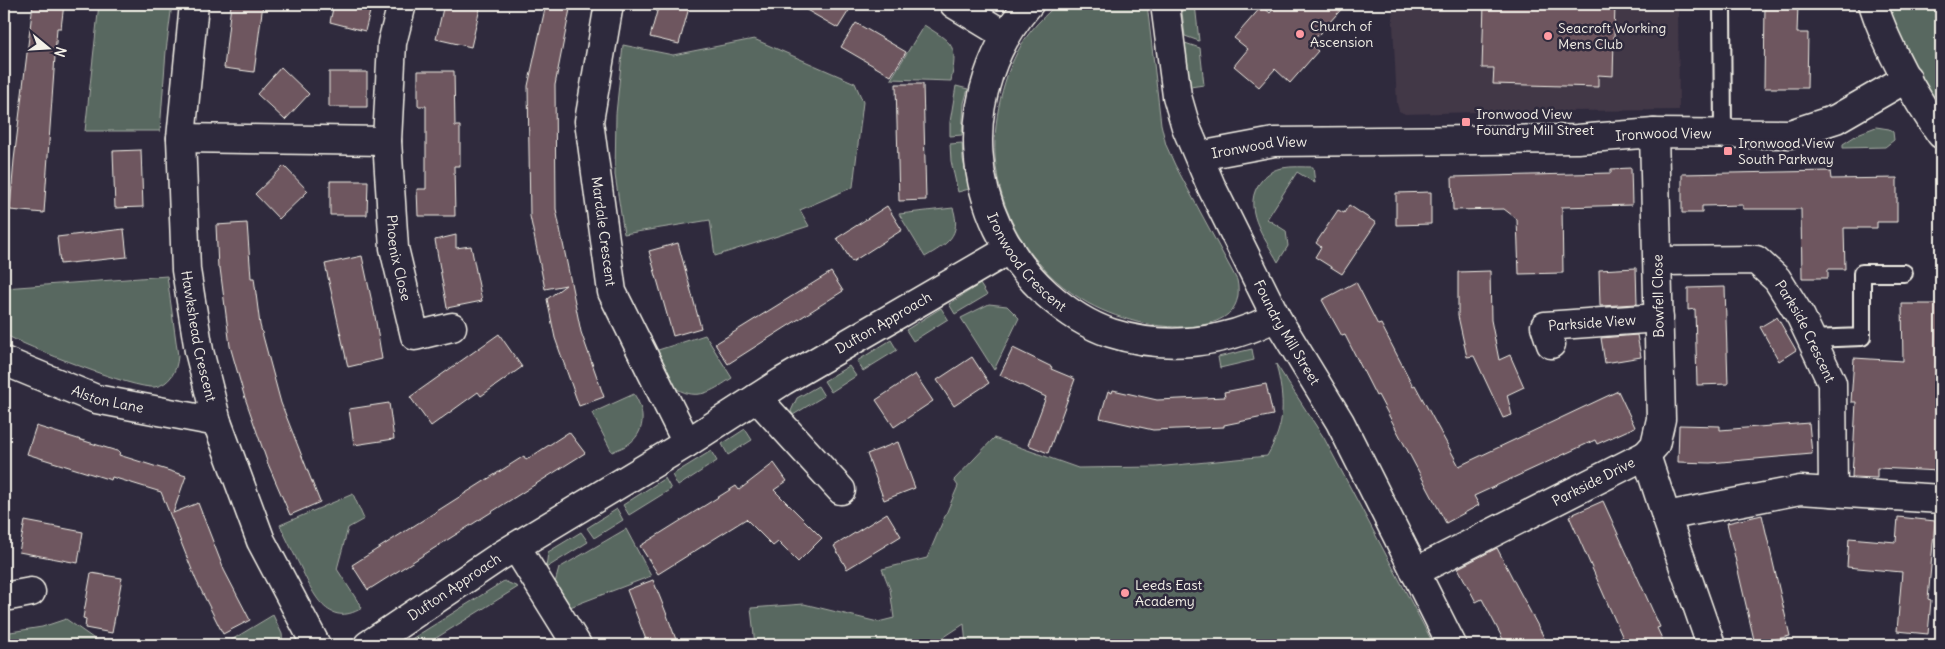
<svg xmlns="http://www.w3.org/2000/svg" width="1945" height="649" font-family="Delius,sans-serif">
	<style>
		.built { fill: #423747 }
		.green { fill: #586860; stroke: #a6aca4 }
		.building { fill: #6e565f; stroke: #f4f1e8 }
		.lines { fill: none; stroke-linecap: round; stroke-linejoin: round }
		.service-casing { stroke: #f4f1e8; stroke-width: 20 }
		.minor-casing { stroke: #f4f1e8; stroke-width: 31 }
		.tertiary-casing { stroke: #f4f1e8; stroke-width: 31 }
		.service { stroke: #2f2a3d; stroke-width: 16 }
		.minor { stroke: #2f2a3d; stroke-width: 28 }
		.tertiary { stroke: #2f2a3d; stroke-width: 28 }
		.poi-dot { fill: #ff9aa2; stroke: #2f2a3d; stroke-width: 2 }
		.labels { text-anchor: middle; stroke-width: 5; stroke-linejoin: round; paint-order: stroke }
		.poi-label { font-size: 14px; fill: #f4f1e8; stroke: #2f2a3d; text-anchor: start }
		.street-label { font-size: 14px; fill: #f4f1e8; stroke: #2f2a3d }
	</style>
	<rect width="100%" height="100%" fill="#2f2a3d"/>
	<filter id="ink" filterUnits="userSpaceOnUse"><feTurbulence type="fractalNoise" baseFrequency=".02" numOctaves="2"/><feDisplacementMap in="SourceGraphic" scale="10" xChannelSelector="R" yChannelSelector="G"/><feConvolveMatrix kernelMatrix="1 2 1 2 8 2 1 2 1" color-interpolation-filters="sRGB"/></filter>
	<g filter="url(#ink)">
		<!-- built -->
		<path class="built" d="M1392 4H1678L1679 110 1477 112 1405 114 1399 111 1397 104Z"/>
		<!-- green -->
		<path class="green" d="M99 4H172L166 51 160 131H85Z
			M1057 4H1147L1161 124 1166 145 1175 165 1237 280C1249 335 1171 330 1137 322 1118 317 1098 310 1081 299 1031 268 999 215 995 156 993 116 1005 63 1031 31 1039 21 1048 13 1057 4Z
			M1181 4H1195L1199 41 1185 36Z
			M1873 4H1941V134Z
			M924 25C954 44 958 45 951 81L891 79Z
			M754 39 855 83 863 102 853 187 800 210 809 226 715 256 710 220 624 234 615 175 616 114 623 45 673 55Z
			M1185 43 1200 48 1204 85 1190 87Z
			M956 86 968 89 964 103 962 135 950 136V122Z
			M1876 127 1889 129 1893 132 1894 140 1885 147 1843 148V144L1860 133Z
			M962 143 963 159 969 189 958 192 951 161 950 144Z
			M1313 167 1315 183 1297 172 1267 219 1286 231 1288 246 1278 262C1265 238 1239 206 1262 180 1267 174 1274 169 1282 168 1292 166 1303 167 1313 167Z
			M953 208C962 236 947 244 925 257L899 214Z
			M167 276 178 356C177 371 170 384 155 387 135 390 25 346 4 334V288Z
			M980 284 987 295 955 314 949 304Z
			M989 304 1007 306 1019 318 994 370 961 318Z
			M941 308 948 319 913 341 906 330Z
			M705 335 732 378C715 389 701 400 681 391 676 389 671 385 668 381 663 372 659 361 655 351Z
			M891 340 897 350 863 371 857 361Z
			M1252 349 1254 360 1220 368 1218 357Z
			M1276 364 1324 438 1434 645H966L964 624 932 645H755L751 608 804 604 878 622 894 618 890 589 882 569 927 558 958 486 954 480 994 438 1078 468 1156 467 1267 456C1286 423 1285 401 1276 364Z
			M849 366 856 376 831 392 824 381Z
			M818 386 824 396 793 415 791 411 797 398Z
			M634 394C644 409 647 430 630 443 625 447 618 449 612 452L592 413Z
			M745 429 752 440 728 455 722 444Z
			M711 451 717 461 678 486 672 475Z
			M665 478 671 489 629 515 623 505Z
			M353 494 364 519 348 528 337 569 362 608C327 629 313 593 301 568 294 554 287 540 280 525Z
			M617 509 623 520 594 538 587 528Z
			M626 529 651 576 570 607 555 583 559 568Z
			M581 532 588 542 546 568 548 552Z
			M504 581 518 587 425 645H413L410 640Z
			M273 615 282 634 283 645H230L228 642Z
			M66 619 103 645H4V633L42 627Z"/>
		<!-- building -->
		<path class="building" d="M33 4H64L61 28H57L44 213 10 210 14 160Z
			M231 4H263L254 72 224 68Z
			M334 4H372L365 31 330 22Z
			M444 4H481L471 47 436 39Z
			M546 4H571L555 85 556 209 581 332 604 397 579 406 555 338 547 299 566 285 545 289 530 216 528 86Z
			M659 4H690L679 44 650 37Z
			M796 4H853L838 28Z
			M1278 4H1346L1310 44 1318 51 1290 83 1275 69 1259 87 1234 66 1248 49 1234 38 1262 6 1270 13Z
			M1484 4H1615L1613 76 1598 75V87L1493 84 1494 68H1482Z
			M1765 4H1798L1797 33H1808L1807 88H1764Z
			M856 23 906 52 891 76 841 47Z
			M281 67 309 94 285 120 257 94Z
			M418 71H454L455 126H460V166H454L455 216H418L417 189H426V106H418Z
			M329 72H367V107H329Z
			M896 84H923L926 200 899 201Z
			M141 150 143 207 115 208 113 151Z
			M284 166 308 191 279 219 255 194Z
			M1631 168 1632 205 1562 207 1563 273 1519 274 1517 219 1504 209 1453 210 1452 177 1611 173V169Z
			M1830 171 1831 179 1897 178V222H1877V228H1844L1845 269H1828V278H1802L1801 209H1743V205L1702 206V213H1682V174Z
			M330 181H368L367 215H330Z
			M1431 192V224L1396 225V193Z
			M1349 205 1376 223 1342 274 1315 257 1321 247 1316 243 1338 210 1344 213Z
			M887 206 902 230 852 262 837 238Z
			M247 223 251 278H254L260 325 281 403 320 502 290 515 268 464 244 395 230 346 220 268H218L216 225Z
			M124 229 127 257 60 264 57 237Z
			M456 235V248L471 246 482 301 447 308 435 240Z
			M678 243 701 328 673 336 649 251Z
			M362 256 375 316 382 359 348 367 325 264Z
			M1636 268 1637 304 1600 306 1599 270Z
			M1490 271 1491 320 1499 360 1510 355 1524 387 1507 395 1512 415 1503 418 1474 356 1467 357 1458 316V272Z
			M831 272 843 291 728 364 715 344Z
			M1356 282 1378 325 1381 324 1413 386 1415 385 1459 466 1618 391 1635 427 1597 444 1595 440 1474 496 1479 505 1446 523 1378 395 1376 396 1345 335 1342 336 1322 300Z
			M1725 287 1728 384 1697 385 1695 309 1688 310V288Z
			M1902 304H1941V404H1938L1936 451H1941L1940 471 1877 468V478L1852 477 1856 402H1851L1854 358 1903 361Z
			M1777 317 1796 350 1779 361 1760 327Z
			M499 334 522 367 481 396 478 392 431 426 410 397Z
			M1637 335 1641 357 1605 363 1601 338Z
			M1013 348 1052 367 1051 369 1075 379 1048 453 1028 445 1046 397 1000 375Z
			M972 357 989 383 954 406 937 380Z
			M915 374 933 401 894 427 876 400Z
			M1266 384 1273 415 1224 425V427L1153 430 1100 418 1108 391 1112 393 1113 390 1157 400 1225 397 1224 392Z
			M389 403 394 439 354 445 349 409Z
			M1809 423 1812 454 1710 463 1678 462 1679 425 1720 426V430Z
			M36 426 120 452 119 455 186 476 173 513 198 503 224 570 250 620 223 634 196 580 161 492 112 477 111 480 27 454Z
			M569 432 585 453 368 590 352 565 524 456 526 460Z
			M898 442 915 488 884 500 867 454Z
			M774 463 787 481 774 490 822 538 798 562 778 542 773 546 746 519 658 574 640 546 736 486 739 490Z
			M1603 501 1660 627 1657 628 1665 645H1626L1569 516Z
			M887 513 901 536 847 569 834 546Z
			M1762 515 1790 636 1755 644 1727 523Z
			M1898 517 1935 521 1928 599 1931 600 1928 634 1897 631 1902 572 1847 567 1849 538 1896 542Z
			M25 521 83 532 78 563 19 552Z
			M1497 548 1514 581 1548 645H1506L1482 599 1476 602 1458 568Z
			M91 573 122 578 112 633 85 628 86 619 83 618Z
			M653 580 667 615 678 645H648L627 590Z"/>
		<g class="lines">
			<!-- service casing -->
			<g class="service-casing">
				<path id="service" d="M1722 4 1723 133
					M1811 339 1862 337V273H1904"/>
			</g>
			<!-- minor casing -->
			<g class="minor-casing">
				<g id="minor">
					<path id="s1" d="M194 4 181 138 186 270 199 351 217 422 261 541 316 645"/>
					<path id="s2" d="M402 4 392 43 387 141 394 248 415 336 452 327"/>
					<path id="s3" d="M609 4 589 121 612 292 687 443"/>
					<path d="M954 4 1005 35"/>
					<path id="s4" d="M1029 4C955 90 962 217 1047 294 1065 310 1087 325 1111 333 1167 351 1225 343 1276 317"/>
					<path id="s5" d="M1165 4 1177 96 1186 127 1211 186 1276 317 1340 422 1452 645"/>
					<path d="M181 138 387 141"/>
					<path id="s6" d="M1199 156 1274 142 1577 139 1654 133 1790 134 1836 119 1907 78"/>
					<path id="s7" d="M1658 261 1756 260 1777 279 1801 317 1832 383 1833 492"/>
					<path id="s8" d="M1551 344 1545 326 1659 318"/>
					<path id="s9" d="M4 361 96 399 217 422"/>
					<path d="M757 398 841 490"/>
					<path d="M1646 455 1655 445 1661 419 1654 133"/>
					<path d="M1666 516 1800 490 1941 499"/>
					<path d="M516 547 577 645"/>
					<path id="s10" d="M1415 572 1646 455 1666 516 1711 645"/>
					<path d="M4 597 31 592"/>
					<path id="s11" d="M368 645 500 556 687 443 783 381 1010 249"/>
				</g>
			</g>
			<!-- tertiary casing -->
			<g class="tertiary-casing">
				<path id="tertiary" d="M1873 4C1887 47 1914 97 1941 134"/>
			</g>
			<!-- service -->
			<use href="#service" class="service"/>
			<!-- minor -->
			<use href="#minor" class="minor"/>
			<!-- tertiary -->
			<use href="#tertiary" class="tertiary"/>
		</g>
	</g>
	<!-- markers -->
	<g class="poi-dot">
		<circle cx="1300" cy="34" r="5"/>
		<circle cx="1548" cy="36" r="5"/>
		<rect x="1461" y="117" width="10" height="10" rx="2.5"/>
		<rect x="1723" y="146" width="10" height="10" rx="2.5"/>
		<circle cx="1125" cy="593" r="5"/>
	</g>
	<g class="labels">
		<!-- poi labels -->
		<g class="poi-label">
			<text x="1310" y="31">Church of<tspan x="1310" dy="16">Ascension</tspan></text>
			<text x="1558" y="33">Seacroft Working<tspan x="1558" dy="16">Mens Club</tspan></text>
			<text x="1476" y="119">Ironwood View<tspan x="1476" dy="16">Foundry Mill Street</tspan></text>
			<text x="1738" y="148">Ironwood View<tspan x="1738" dy="16">South Parkway</tspan></text>
			<text x="1135" y="590">Leeds East<tspan x="1135" dy="16">Academy</tspan></text>
		</g>
		<!-- street labels -->
		<g class="street-label">
			<text dy="5" stroke="none"><textPath href="#s6" startOffset="466">Ironwood View</textPath></text>
			<text dy="5" stroke="none"><textPath href="#s6" startOffset="61">Ironwood View</textPath></text>
			<text dy="5" stroke="none"><textPath href="#s3" startOffset="230">Mardale Crescent</textPath></text>
			<text dy="5" stroke="none"><textPath href="#s2" startOffset="256">Phoenix Close</textPath></text>
			<text dy="5" stroke="none"><textPath href="#s4" startOffset="284">Ironwood Crescent</textPath></text>
			<text transform="translate(1658 296) rotate(-91)" y="5">Bowfell Close</text>
			<text dy="5" stroke="none"><textPath href="#s11" startOffset="608">Dufton Approach</textPath></text>
			<text dy="5" stroke="none"><textPath href="#s8" startOffset="66">Parkside View</textPath></text>
			<text dy="5" stroke="none"><textPath href="#s5" startOffset="354">Foundry Mill Street</textPath></text>
			<text dy="5" stroke="none"><textPath href="#s7" startOffset="186">Parkside Crescent</textPath></text>
			<text dy="5" stroke="none"><textPath href="#s1" startOffset="334">Hawkshead Crescent</textPath></text>
			<text dy="5" stroke="none"><textPath href="#s9" startOffset="111">Alston Lane</textPath></text>
			<text dy="5" stroke="none"><textPath href="#s10" startOffset="200">Parkside Drive</textPath></text>
			<text dy="5" stroke="none"><textPath href="#s11" startOffset="104">Dufton Approach</textPath></text>
		</g>
	</g>
	<!-- margin -->
	<rect width="1945" height="649" fill="none" stroke="#2f2a3d" stroke-width="20"/>
	<rect x="10" y="10" width="1925" height="629" fill="none" stroke="#f4f1e8" stroke-width="2" filter="url(#ink)"/>
	<!-- north arrow -->
	<g transform="translate(48 48) rotate(108)" stroke="#2f2a3d" stroke-width="4" paint-order="stroke">
	<path d="M0-4L9 19L0 12L-9 19Z" fill="#f4f1e8"/>
	<text y="-8" font-size="14" font-weight="bold" text-anchor="middle" fill="#f4f1e8">N</text>
	</g>
</svg>
